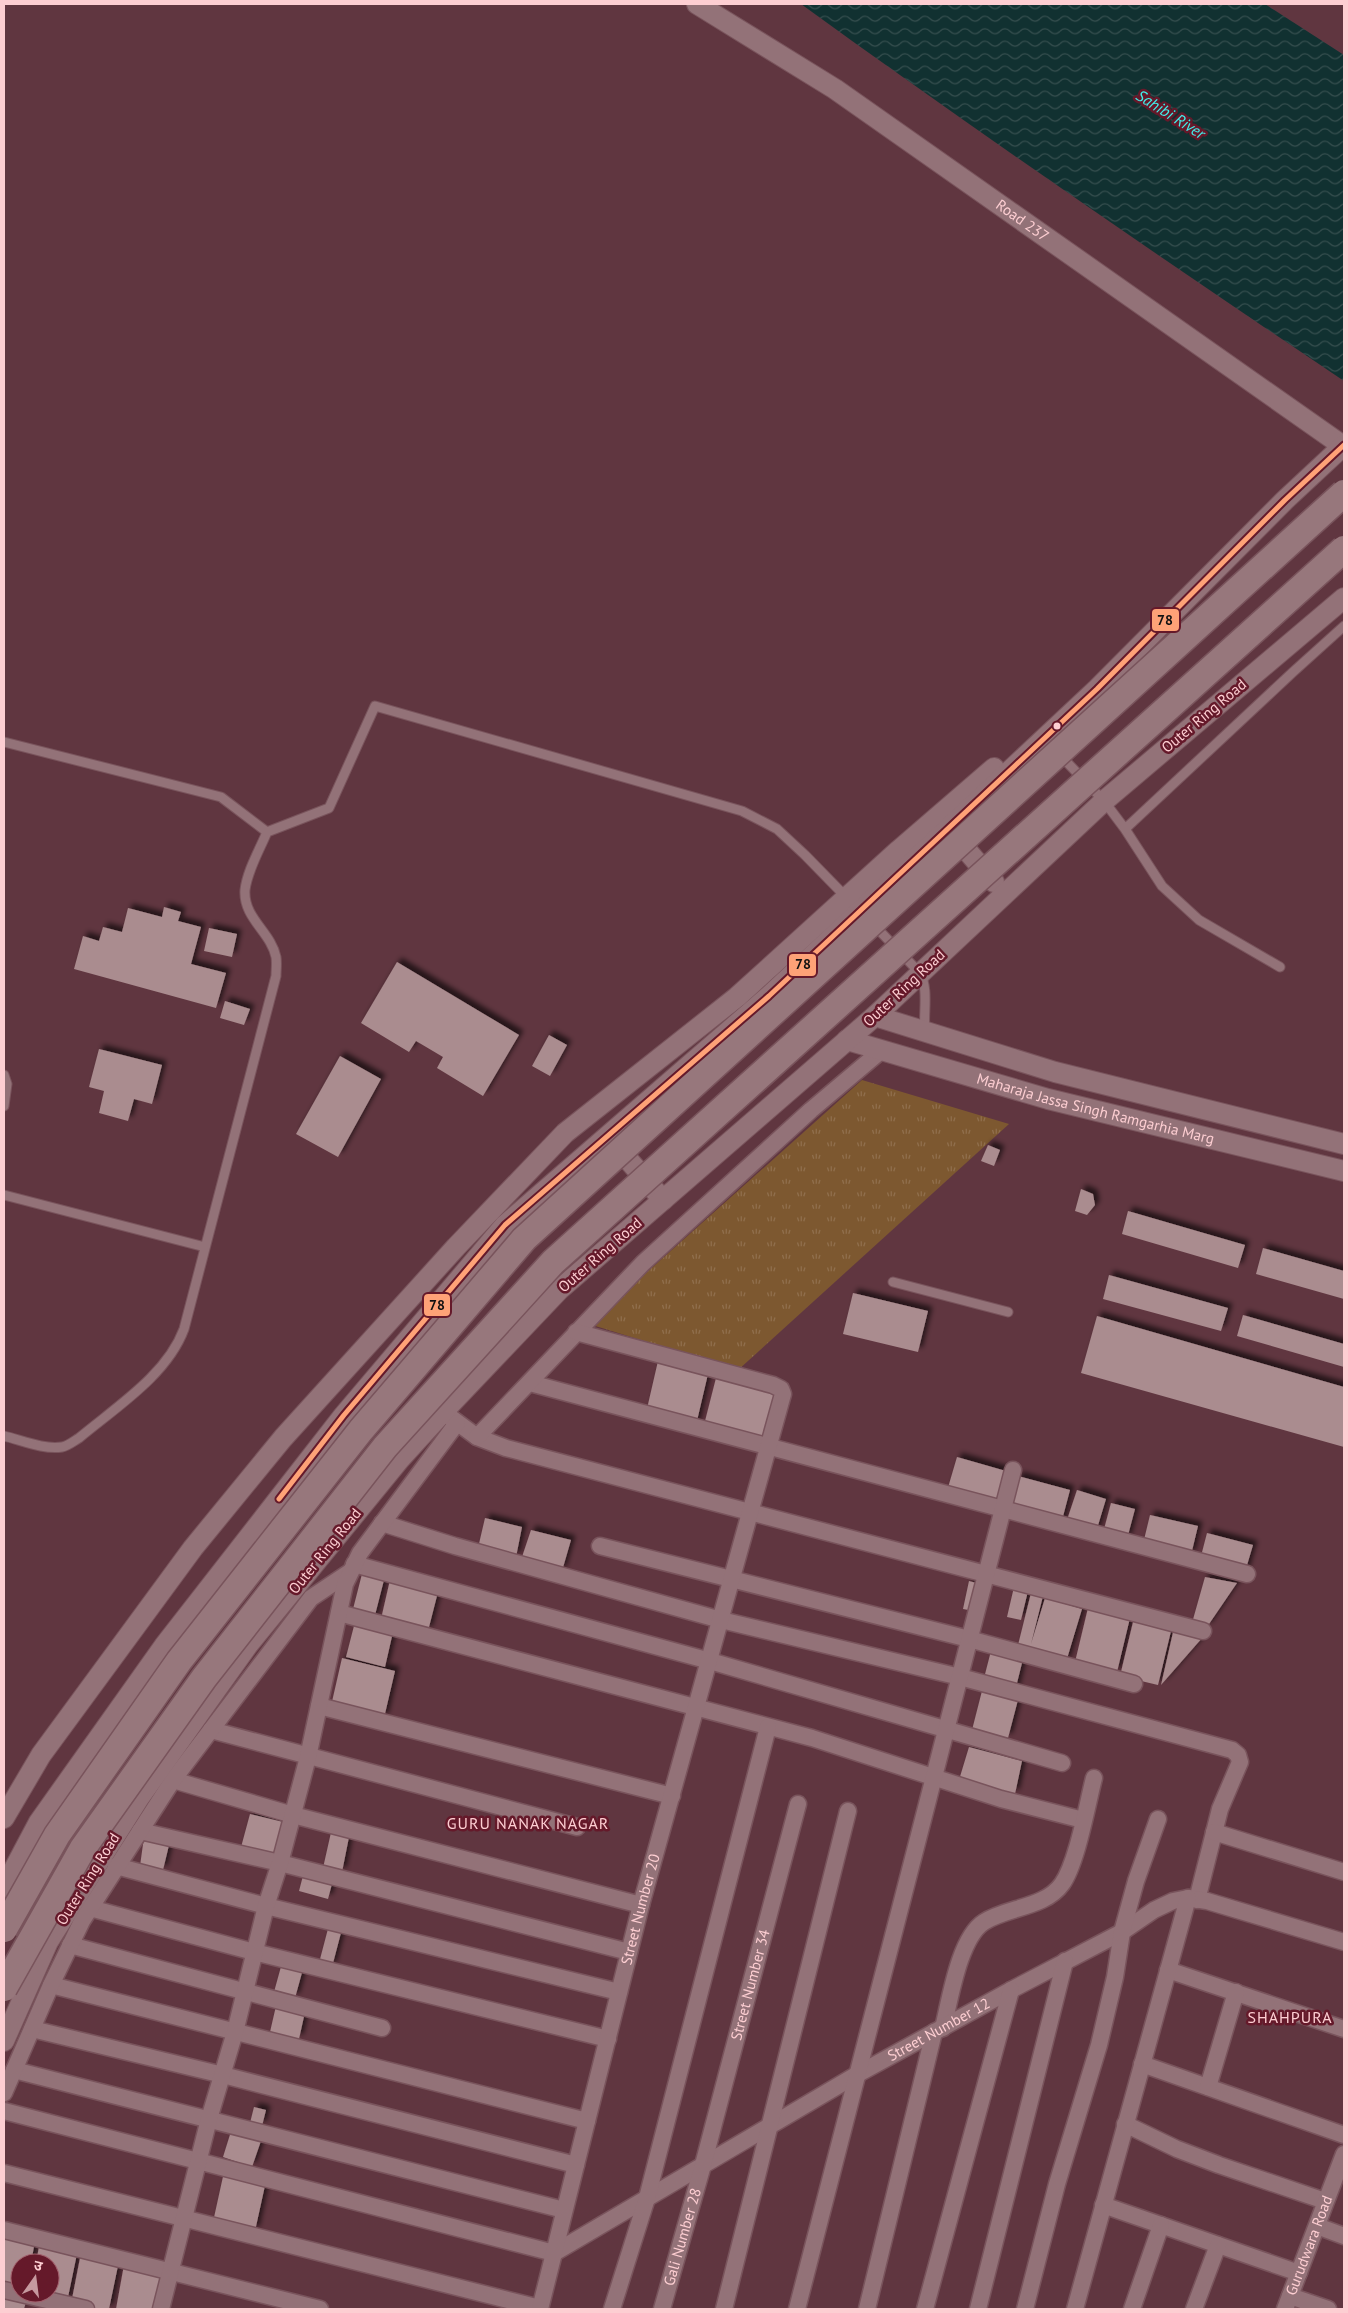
<svg xmlns="http://www.w3.org/2000/svg" width="1348" height="2313" font-family="'PT Sans','Noto Sans Devanagari',sans-serif">
	<style>
		.park { fill: url(#park-tufts) }
		.water { fill: url(#water-waves) }
		.building { fill: #aa8c8f; filter: url(#shadow) }
		.lines { fill: none; stroke-linecap: round; stroke-linejoin: round }
		.service-casing { stroke: #79545c; stroke-width: 11 }
		.minor-casing { stroke: #79545c; stroke-width: 19 }
		.tertiary-casing { stroke: #79545c; stroke-width: 22 }
		.service { stroke: #937278; stroke-width: 9 }
		.minor { stroke: #937278; stroke-width: 16 }
		.tertiary { stroke: #937278; stroke-width: 20 }
		.primary-bridge-casing { stroke: #79545c; stroke-width: 29; stroke-linecap: butt }
		.primary-bridge { stroke: #97777c; stroke-width: 26 }
		.bus-1-casing { stroke: #65192a; stroke-width: 9 }
		.bus-1 { stroke: #fea277; stroke-width: 5 }
		.bus-dot { fill: #fdced2; stroke: #65192a; stroke-width: 2 }
		.labels { text-anchor: middle; stroke-width: 5; stroke-linejoin: round; paint-order: stroke }
		.street-label { font-size: 15px; fill: #fdced2; stroke: #65192a }
		.water-label { font-size: 16px; font-style: italic; fill: #40efea; stroke: #65192a }
		.neighbourhood-label { font-size: 16px; letter-spacing: 1px; fill: #fdced2; stroke: #65192a }
		.line-badge { stroke: #65192a; stroke-width: 2 }
		.pale-badge-label { font-size: 14px; text-anchor: middle; font-weight: bold; fill: #111 }
	</style>
	<defs>
		<pattern id="park-tufts" width="24" height="20" patternUnits="userSpaceOnUse" patternTransform="scale(1.25)"><rect width="24" height="20" fill="#7d5830"/><path d="M3 7l-1-3M5 7V3M7 7l1-3M15 17l-1-3M17 17v-4M19 17l1-3" fill="none" stroke="#906f4d"/></pattern>
		<pattern id="water-waves" width="16" height="10" patternUnits="userSpaceOnUse" patternTransform="scale(1.25)"><rect width="16" height="10" fill="#113131"/><path d="M0 5q4-4 8 0t8 0" fill="none" stroke="#354e4e"/></pattern>
		<filter id="shadow"><feDropShadow dx="4.5" dy="-4.5" stdDeviation="2.5" flood-color="#0009"/></filter>
	</defs>
	<rect width="100%" height="100%" fill="#603640"/>
	<!-- park -->
	<path class="park" d="M862 1080 1009 1124 738 1370 589 1324Z"/>
	<!-- water -->
	<path class="water" d="M801 4H1265L1344 55V381C1161 258 979 133 801 4Z"/>
	<!-- building -->
	<path class="building" d="M164 907 181 912 178 921 201 927 191 964 226 973 216 1008 74 969 83 936 99 941 103 927 122 932 128 908 162 917Z
		M209 928 237 934 232 957 204 951Z
		M397 962 519 1035 483 1096 437 1068 443 1057 416 1041 409 1052 361 1023Z
		M225 1001 250 1009 244 1025 220 1018Z
		M549 1035 567 1045 550 1076 532 1066Z
		M99 1049 162 1065 152 1104 134 1099 128 1121 99 1113 104 1091 89 1087Z
		M340 1056 381 1079 338 1157 296 1134Z
		M988 1145 1000 1150 994 1166 981 1161Z
		M1081 1189 1093 1194 1095 1205 1087 1215 1075 1211Z
		M1128 1211 1245 1245 1238 1268 1122 1234Z
		M1263 1248 1344 1271V1299L1256 1274Z
		M1109 1275 1228 1308 1221 1331 1103 1299Z
		M853 1293 928 1311 918 1352 843 1334Z
		M1243 1315 1344 1344V1367L1237 1336Z
		M1097 1316 1344 1387V1447L1081 1373Z
		M658 1361 708 1374 696 1425 646 1413Z
		M716 1378 775 1392 765 1442 704 1425Z
		M957 1457 1006 1471 996 1505 947 1491Z
		M1018 1476 1070 1490 1061 1524 1009 1510Z
		M1077 1490 1106 1499 1096 1532 1066 1523Z
		M1111 1503 1135 1509 1127 1539 1103 1533Z
		M1150 1515 1198 1526 1191 1555 1143 1544Z
		M485 1518 522 1527 516 1557 478 1548Z
		M531 1530 571 1540 562 1571 521 1560Z
		M1207 1533 1253 1545 1245 1572 1200 1560Z
		M362 1574 384 1580 374 1619 352 1613Z
		M1205 1577 1237 1583 1207 1627 1192 1623Z
		M390 1580 438 1592 428 1631 381 1619Z
		M969 1581 980 1584 974 1611 963 1609Z
		M1014 1587 1028 1591 1021 1620 1007 1617Z
		M1031 1593 1043 1596 1031 1644 1045 1598 1082 1609 1066 1662 1017 1649Z
		M1088 1608 1130 1618 1117 1672 1075 1662Z
		M1134 1618 1172 1627 1158 1685 1120 1676Z
		M355 1622 393 1632 385 1667 346 1657Z
		M1174 1628 1203 1637 1161 1685Z
		M992 1647 1024 1655 1015 1691 983 1682Z
		M342 1658 395 1671 384 1718 331 1706Z
		M983 1687 1019 1696 1008 1738 972 1730Z
		M969 1747 1022 1761 1015 1794 959 1780Z
		M250 1814 283 1822 276 1858 240 1851Z
		M332 1828 350 1832 342 1872 323 1868Z
		M144 1837 170 1841 163 1870 140 1866Z
		M304 1872 333 1880 328 1899 299 1891Z
		M329 1925 342 1929 332 1967 319 1963Z
		M282 1963 303 1969 295 1998 274 1992Z
		M276 2006 305 2012 299 2039 270 2032Z
		M254 2107 266 2110 262 2126 250 2123Z
		M233 2125 263 2135 252 2167 223 2157Z
		M224 2172 266 2181 255 2231 213 2222Z
		M4 2235 35 2241 31 2263H20V2289L4 2286Z
		M40 2241 78 2249 67 2302 50 2293V2263H36Z
		M81 2253 119 2261 109 2309H93L71 2304Z
		M124 2265 166 2273 156 2309H116Z
		M4 2293 27 2298 24 2309H4Z"/>
	<g class="lines">
		<!-- service casing -->
		<g class="service-casing">
			<path id="service" d="M4 742 221 797 267 832
				M1060 755 1104 801 1125 829 1293 672 1344 626
				M1125 829 1162 886 1199 920 1280 967
				M873 924 920 973C929 990 923 1012 925 1031
				M4 1075 7 1084 4 1106
				M4 1195 205 1247
				M893 1282 1008 1312
				M4 1436C21 1440 44 1450 62 1447 68 1446 74 1441 79 1438 116 1407 167 1375 184 1329L276 976C276 970 277 963 276 957 271 932 243 918 245 890 247 871 260 849 267 832L329 808 375 706 742 811 777 829 805 855 848 899"/>
		</g>
		<!-- minor casing -->
		<g class="minor-casing">
			<g id="minor">
				<path d="M530 1383 1247 1574"/>
				<path d="M450 1417 477 1437 506 1448 1203 1631"/>
				<path d="M477 1437 643 1263 811 1110 882 1050"/>
				<path d="M382 1523 455 1546 721 1620 960 1677 1232 1750 1238 1755 1240 1762 1220 1809 1197 1900"/>
				<path d="M600 1546 969 1639 1134 1684"/>
				<path d="M354 1564 710 1661 1062 1763"/>
				<path d="M339 1613 812 1738 1001 1799 1083 1820"/>
				<path d="M319 1706 672 1796"/>
				<path d="M211 1730 577 1827"/>
				<path d="M173 1780 293 1815 641 1905"/>
				<path d="M140 1831 280 1863 629 1952"/>
				<path d="M1214 1832 1344 1872"/>
				<path d="M116 1866 266 1906 619 1992"/>
				<path d="M90 1908 254 1952 608 2039"/>
				<path d="M70 1945 382 2028"/>
				<path d="M1168 1970 1344 2029"/>
				<path d="M51 1985 587 2121"/>
				<path d="M943 2028C950 2000 959 1938 984 1922 1007 1907 1045 1908 1062 1884 1077 1863 1087 1805 1094 1778"/>
				<path d="M32 2029 223 2075 576 2165"/>
				<path d="M1142 2064 1344 2135"/>
				<path d="M14 2070 564 2210"/>
				<path d="M1208 2087 1236 1992"/>
				<path d="M4 2093 51 1985 82 1921 173 1780 311 1598 350 1572"/>
				<path d="M4 2111 554 2253"/>
				<path d="M1125 2124 1177 2149 1219 2165 1325 2201"/>
				<path d="M4 2173 540 2308"/>
				<path d="M1103 2205 1299 2273"/>
				<path d="M1317 2226 1344 2236"/>
				<path d="M4 2230 320 2309"/>
				<path id="s1" d="M554 2253 858 2074 1011 1990 1122 1932 1154 1910 1173 1901 1188 1898 1207 1901 1344 1942"/>
				<path d="M4 2290 86 2309"/>
				<path d="M1290 2296 1328 2309"/>
				<path d="M161 2309 209 2119 235 2032 266 1906 280 1863 308 1757 345 1584 360 1553 457 1423"/>
				<path id="s2" d="M540 2309 641 1905 783 1394 781 1389 773 1385 576 1332"/>
				<path d="M612 2309 647 2198 768 1727"/>
				<path id="s3" d="M662 2309 703 2165 798 1804"/>
				<path d="M724 2309 848 1811"/>
				<path d="M797 2309 1013 1470"/>
				<path d="M867 2309 934 2032"/>
				<path d="M925 2309 1011 1990"/>
				<path d="M978 2309 1065 1961"/>
				<path d="M1025 2309 1057 2184 1099 2045 1115 1977 1122 1932 1136 1881 1158 1819"/>
				<path d="M1075 2309 1188 1898"/>
				<path d="M1132 2309 1161 2225"/>
				<path d="M1194 2309 1218 2245"/>
				<path id="s4" d="M1285 2309 1344 2154"/>
			</g>
		</g>
		<!-- tertiary casing -->
		<g class="tertiary-casing">
			<g id="tertiary">
				<path id="s5" d="M697 4 835 89 1343 446"/>
				<path d="M951 832 994 882"/>
				<path d="M875 1016 1055 1072 1344 1144"/>
				<path id="s6" d="M847 1040 1048 1099 1344 1171"/>
				<path d="M612 1141 663 1200"/>
				<path d="M4 1818 41 1755 193 1548 283 1438 456 1247 565 1133 737 997 899 850 994 768"/>
				<path d="M4 1888 39 1822 164 1646 344 1415 505 1225 769 996 860 911 1097 689 1285 500 1344 445"/>
				<path d="M4 2041 48 1942 139 1798 248 1645 400 1459 443 1412 559 1290 875 1016 1104 801 1344 598"/>
			</g>
		</g>
		<!-- service -->
		<use href="#service" class="service"/>
		<!-- minor -->
		<use href="#minor" class="minor"/>
		<!-- tertiary -->
		<use href="#tertiary" class="tertiary"/>
		<!-- primary-bridge casing -->
		<g class="primary-bridge-casing">
			<path id="primary-bridge" d="M4 1929 57 1835 179 1661 361 1430 524 1239 1344 493
				M4 1988 83 1848 204 1678 385 1447 553 1262 1344 549"/>
		</g>
		<!-- primary-bridge -->
		<use href="#primary-bridge" class="primary-bridge"/>
		<!-- bus-1 casing -->
		<g class="bus-1-casing">
			<path id="bus-1" d="M279 1499 344 1415 505 1225 769 996 860 911 1097 689 1285 500 1344 445"/>
		</g>
		<!-- bus-1 -->
		<use href="#bus-1" class="bus-1"/>
	</g>
	<!-- markers -->
	<circle class="bus-dot" cx="1057" cy="726" r="4.5"/>
	<g class="labels">
		<!-- street labels -->
		<g class="street-label">
			<text dy="5" stroke="none"><textPath href="#s5" startOffset="391">Road 237</textPath></text>
			<text transform="translate(1204 716) rotate(-40)" y="5">Outer Ring Road</text>
			<text transform="translate(904 988) rotate(-43)" y="5">Outer Ring Road</text>
			<text dy="5" stroke="none"><textPath href="#s6" startOffset="258">Maharaja Jassa Singh Ramgarhia Marg</textPath></text>
			<text transform="translate(600 1255) rotate(-41)" y="5">Outer Ring Road</text>
			<text transform="translate(325 1551) rotate(-51)" y="5">Outer Ring Road</text>
			<text transform="translate(88 1879) rotate(-58)" y="5">Outer Ring Road</text>
			<text dy="5" stroke="none"><textPath href="#s2" startOffset="412">Street Number 20</textPath></text>
			<text dy="5" stroke="none"><textPath href="#s3" startOffset="336">Street Number 34</textPath></text>
			<text dy="5" stroke="none"><textPath href="#s1" startOffset="445">Street Number 12</textPath></text>
			<text dy="5" stroke="none"><textPath href="#s3" startOffset="75">Gali Number 28</textPath></text>
			<text dy="5" stroke="none"><textPath href="#s4" startOffset="68">Gurudwara Road</textPath></text>
		</g>
		<!-- water labels -->
		<g class="water-label">
			<text transform="translate(1171 114) rotate(32)" y="6">Sahibi River</text>
		</g>
		<!-- neighbourhood labels -->
		<g class="neighbourhood-label">
			<text x="528" y="1829">GURU NANAK NAGAR</text>
			<text x="1290" y="2023">SHAHPURA</text>
		</g>
	</g>
	<g class="line-badge">
		<rect x="1151" y="608" width="29" height="24" rx="5" fill="#fea277"/>
		<rect x="788" y="953" width="29" height="24" rx="5" fill="#fea277"/>
		<rect x="423" y="1293" width="28" height="24" rx="5" fill="#fea277"/>
	</g>
	<g class="pale-badge-label">
		<text x="1165" y="625">78</text>
		<text x="803" y="969">78</text>
		<text x="437" y="1310">78</text>
	</g>
	<!-- border -->
	<rect width="1348" height="2313" fill="none" stroke="#fdced2" stroke-width="10"/>
	<!-- north arrow -->
	<g transform="translate(35 2278) rotate(14)"><circle r="24" fill="#65192a" stroke="#a2616d"/>
	<path d="M0-4L9 19L0 12L-9 19Z" fill="#c6999f"/>
	<text y="-8" font-size="14" font-weight="bold" text-anchor="middle" fill="#fdced2">उ</text>
	</g>
</svg>
